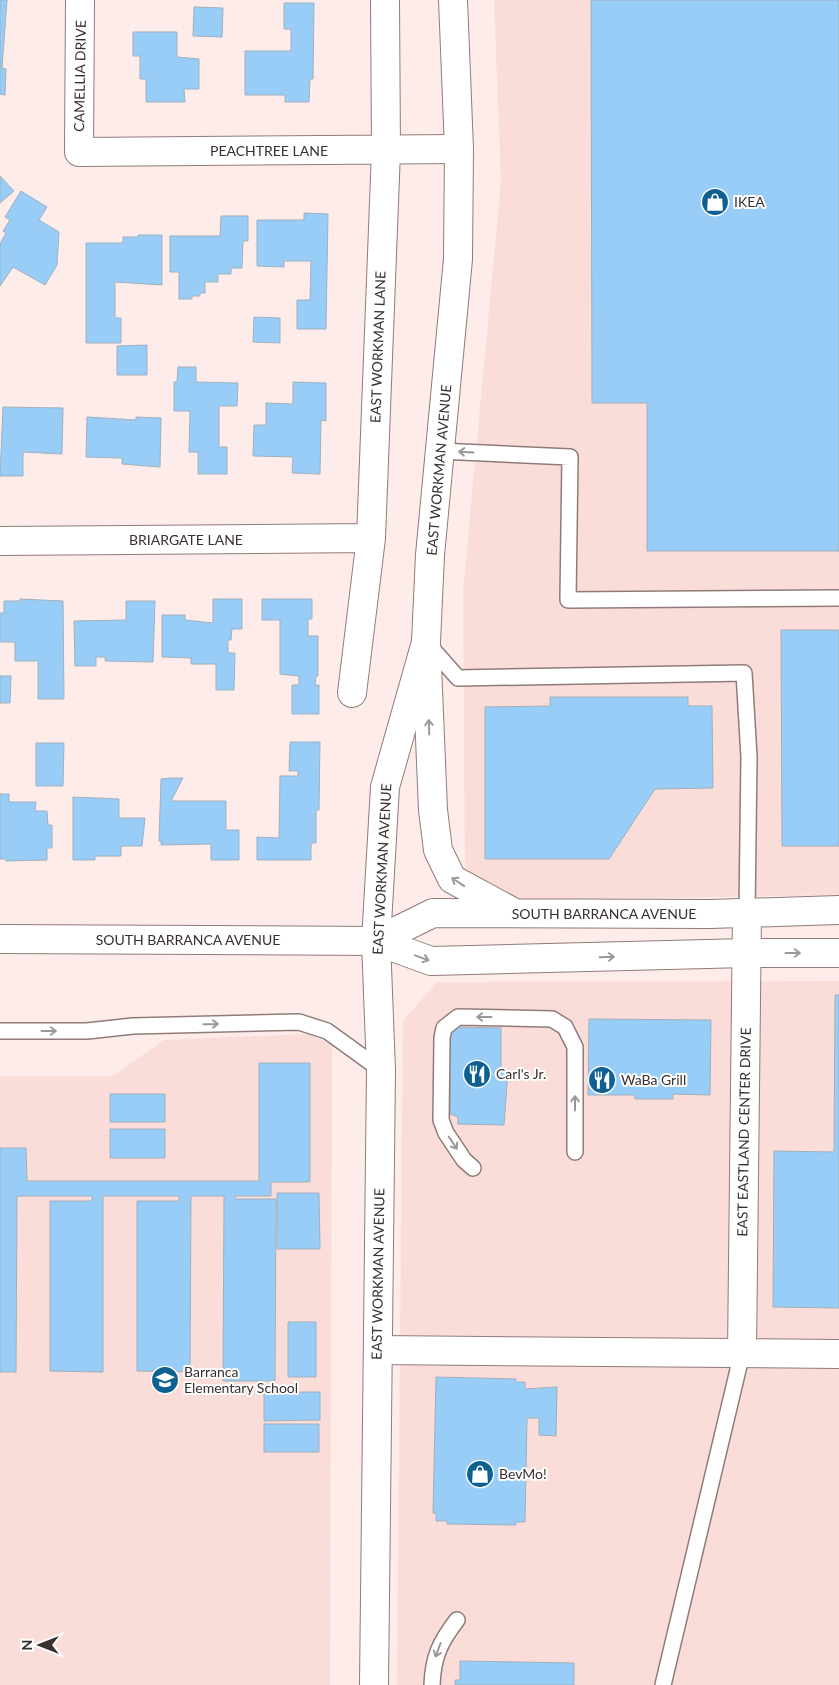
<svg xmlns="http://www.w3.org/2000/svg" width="839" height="1685" font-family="Lato,sans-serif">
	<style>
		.built { fill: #fadcd8 }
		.building { fill: #98cdf8; stroke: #a1b0bc }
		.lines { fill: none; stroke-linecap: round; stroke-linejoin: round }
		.service-casing { stroke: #8f7c79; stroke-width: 18 }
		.minor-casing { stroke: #8f7c79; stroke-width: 30 }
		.tertiary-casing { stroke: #8f7c79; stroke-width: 30 }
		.secondary-casing { stroke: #8f7c79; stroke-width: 30 }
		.service { stroke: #fff; stroke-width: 15 }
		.minor { stroke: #fff; stroke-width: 28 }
		.tertiary { stroke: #fff; stroke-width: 28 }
		.secondary { stroke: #fff; stroke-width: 28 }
		.oneway { stroke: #9c9897 }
		.labels { text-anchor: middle; stroke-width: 4; stroke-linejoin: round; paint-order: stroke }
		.street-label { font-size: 14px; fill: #38302f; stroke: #fefefe }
		.poi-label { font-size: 14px; fill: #38302f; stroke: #fefefe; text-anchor: start }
	</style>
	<rect width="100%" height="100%" fill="#feecea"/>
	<!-- built -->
	<path class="built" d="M494 0H839V895L517 900 465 877 463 592 501 181Z
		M839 981V1685H397L403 1021 437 982Z
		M309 1034 332 1045 330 1685H0V1076H113L164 1040Z"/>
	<!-- building -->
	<path class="building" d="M0 0H7L2 68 6 69 5 95 0 94Z
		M591 0H839V551H647V403H592Z
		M284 3H314L313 79H310L309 102H285V95H245V51H291V29H284Z
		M194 7 223 8 222 37 193 36Z
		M133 32H177V57L199 59V89H184L185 102H146V79H140V56H133Z
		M0 176 14 191 0 203Z
		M21 191 47 207 39 220 59 232 57 265 45 285 13 267 0 286V244L6 233 3 231 10 220 5 217Z
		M304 213 328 214 326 329H297V300H310L311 261H284V267L257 266V220H304Z
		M221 216H248V241H243L242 268H231V274H218V282H205V293H200V296H192V299H179V272H170V236H220Z
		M138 235H162V285L115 282V318H121V343H86V243H123V237H138Z
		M254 317 280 318V343L253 342Z
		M147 345V375H117V346Z
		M178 367H196V382L238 383 237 406H219V447H227V474H198V452H189L190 411H174V382H177Z
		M293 382 326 383V421L321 420 320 474 292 473 293 457 253 456 254 425H266V403L293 404Z
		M3 407 63 408 62 454 23 452V476H0Z
		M87 417 136 420V417L161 418 160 467 122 464V458L86 457Z
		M20 599 63 601 64 699H38V661H15V642H0V613H4V601H20Z
		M213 599H242V629H232L231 640H228V653H235L234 690H216V664H191V658L162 657V615H185V620L213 623Z
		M262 599H312V619H308V636H318V676H316L315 685H319V714H292V685H299V676L280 674V620H262Z
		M126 601H155L153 662 105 661V657H96V666H75L74 621 126 620Z
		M781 630H839V846H782Z
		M0 676H11L10 703H0Z
		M550 697H688V706H712L713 788 655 789 609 859H485V707L550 706Z
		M290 742H320L319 810H316V843H311V860H257V837L279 838 280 776H298V771H289Z
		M36 743H64L63 786H36Z
		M171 778H183L171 801H226V830H239V860H211V844L161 845V841H159L161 779Z
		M0 794H9V802H36L35 811H47L48 825H52V848H47V860L6 861V859H0Z
		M73 797 119 799V818H145L142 846H121V856H95V860H73Z
		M835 995H839V1308L773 1307 774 1151 834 1152Z
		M589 1019 711 1020 710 1095 673 1094V1099H635V1095H588Z
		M448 1027 501 1028V1071H508L504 1125 458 1124V1117L450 1114V1077H447Z
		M259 1063H310V1182H271V1196H235V1199H276L275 1381H223L224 1196H191L190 1372 137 1371V1201H179V1196H103V1372L50 1371V1201H92V1196H17L16 1372H0V1148H26L27 1181H259Z
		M110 1094H165V1122H110Z
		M110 1129H165V1158H110Z
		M277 1193H319L320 1249H277Z
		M288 1322H316V1377H288Z
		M436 1377 516 1379V1382H525V1389L557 1387 556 1436 539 1435V1418H527L525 1522H516V1525L447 1524V1521H436V1513H433Z
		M264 1392H320V1420L264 1421Z
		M264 1424H319V1452H264Z
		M460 1661 574 1663V1685H455V1680H460Z"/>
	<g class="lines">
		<!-- service casing -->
		<g class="service-casing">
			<path id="service" d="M440 451 570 457 568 600 839 598
				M427 643 458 678 744 673 749 757 747 912
				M0 1031H87L133 1026 299 1022 327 1031 381 1070
				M473 1168 464 1160 446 1133 441 1120 442 1038 444 1028 458 1017 552 1019 565 1027 575 1047V1152
				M432 1685C433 1657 440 1642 457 1620
				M663 1685 742 1353"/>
		</g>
		<!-- minor casing -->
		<g class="minor-casing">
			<path id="minor" d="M80 0 79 152 459 149
				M0 541 371 538
				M352 693 371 538 386 151 385 0
				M378 1350 839 1354
				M742 1353 747 912"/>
		</g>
		<!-- tertiary casing -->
		<g class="tertiary-casing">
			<path id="tertiary" d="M374 1685 381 1070 376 941 385 787 426 642 430 555 458 259 459 149 453 0"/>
		</g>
		<!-- secondary casing -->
		<g class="secondary-casing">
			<path id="secondary" d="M426 642 433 810 438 850 452 879 511 911
				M0 939 376 941 431 961 747 953H839
				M376 941 433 913 710 914 839 910"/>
		</g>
		<!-- service -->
		<use href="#service" class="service"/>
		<!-- minor -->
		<use href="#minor" class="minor"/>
		<!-- tertiary -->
		<use href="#tertiary" class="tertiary"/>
		<!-- secondary -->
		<use href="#secondary" class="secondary"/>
	</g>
	<!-- one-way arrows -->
	<defs><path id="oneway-shaft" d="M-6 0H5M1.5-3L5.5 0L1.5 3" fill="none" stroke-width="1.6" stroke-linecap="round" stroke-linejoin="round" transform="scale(1.25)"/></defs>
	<g class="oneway">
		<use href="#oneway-shaft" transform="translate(466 452) rotate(-177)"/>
		<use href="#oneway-shaft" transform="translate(429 727) rotate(-92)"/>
		<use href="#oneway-shaft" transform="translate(458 882) rotate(-146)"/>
		<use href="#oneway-shaft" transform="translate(793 953)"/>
		<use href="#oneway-shaft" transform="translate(607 957) rotate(-2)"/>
		<use href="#oneway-shaft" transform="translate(422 958) rotate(20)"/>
		<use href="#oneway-shaft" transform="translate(484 1017) rotate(180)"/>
		<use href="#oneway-shaft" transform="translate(211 1024) rotate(-1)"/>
		<use href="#oneway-shaft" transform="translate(49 1031)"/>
		<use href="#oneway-shaft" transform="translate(575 1103) rotate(-90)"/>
		<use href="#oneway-shaft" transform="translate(453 1143) rotate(56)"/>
		<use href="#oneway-shaft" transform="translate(438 1650) rotate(111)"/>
	</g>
	<!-- icons -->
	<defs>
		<g id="shop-disc" transform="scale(1.4375)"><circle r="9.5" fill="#0f6092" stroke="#fefefe"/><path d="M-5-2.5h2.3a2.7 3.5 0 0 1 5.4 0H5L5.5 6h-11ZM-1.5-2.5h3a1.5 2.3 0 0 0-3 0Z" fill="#fff"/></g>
		<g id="restaurant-disc" transform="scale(1.4375)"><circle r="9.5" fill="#0f6092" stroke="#fefefe"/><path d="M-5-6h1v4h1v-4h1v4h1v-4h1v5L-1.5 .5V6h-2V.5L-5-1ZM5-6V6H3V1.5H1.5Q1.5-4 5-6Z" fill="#fff"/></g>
		<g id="school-disc" transform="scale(1.4375)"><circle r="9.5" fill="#0f6092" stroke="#fefefe"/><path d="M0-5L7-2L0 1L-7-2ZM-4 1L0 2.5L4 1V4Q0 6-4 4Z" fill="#fff"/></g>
	</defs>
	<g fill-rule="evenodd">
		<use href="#shop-disc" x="715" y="202"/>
		<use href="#restaurant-disc" x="477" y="1074"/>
		<use href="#restaurant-disc" x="602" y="1080"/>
		<use href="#school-disc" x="165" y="1380"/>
		<use href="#shop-disc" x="480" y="1474"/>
	</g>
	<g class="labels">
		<!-- street labels -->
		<g class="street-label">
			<text transform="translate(80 76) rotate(-89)" y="5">CAMELLIA DRIVE</text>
			<text x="269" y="156">PEACHTREE LANE</text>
			<text transform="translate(378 347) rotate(-88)" y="5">EAST WORKMAN LANE</text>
			<text transform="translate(439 470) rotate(-85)" y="5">EAST WORKMAN AVENUE</text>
			<text x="186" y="545">BRIARGATE LANE</text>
			<text transform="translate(382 869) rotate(-87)" y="5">EAST WORKMAN AVENUE</text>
			<text x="604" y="919">SOUTH BARRANCA AVENUE</text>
			<text x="188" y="945">SOUTH BARRANCA AVENUE</text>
			<text transform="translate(744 1132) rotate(-89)" y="5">EAST EASTLAND CENTER DRIVE</text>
			<text transform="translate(378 1274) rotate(-89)" y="5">EAST WORKMAN AVENUE</text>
		</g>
		<!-- poi labels -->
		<g class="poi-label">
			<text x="734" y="207">IKEA</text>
			<text x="496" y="1079">Carl's Jr.</text>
			<text x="621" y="1085">WaBa Grill</text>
			<text x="184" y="1377">Barranca<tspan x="184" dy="16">Elementary School</tspan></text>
			<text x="499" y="1479">BevMo!</text>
		</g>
	</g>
	<!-- north arrow -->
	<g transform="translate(40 1645) rotate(270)" stroke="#fefefe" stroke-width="4" paint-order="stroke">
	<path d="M0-4L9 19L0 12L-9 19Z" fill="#38302f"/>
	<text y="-8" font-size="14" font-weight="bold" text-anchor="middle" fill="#38302f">N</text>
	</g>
</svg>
